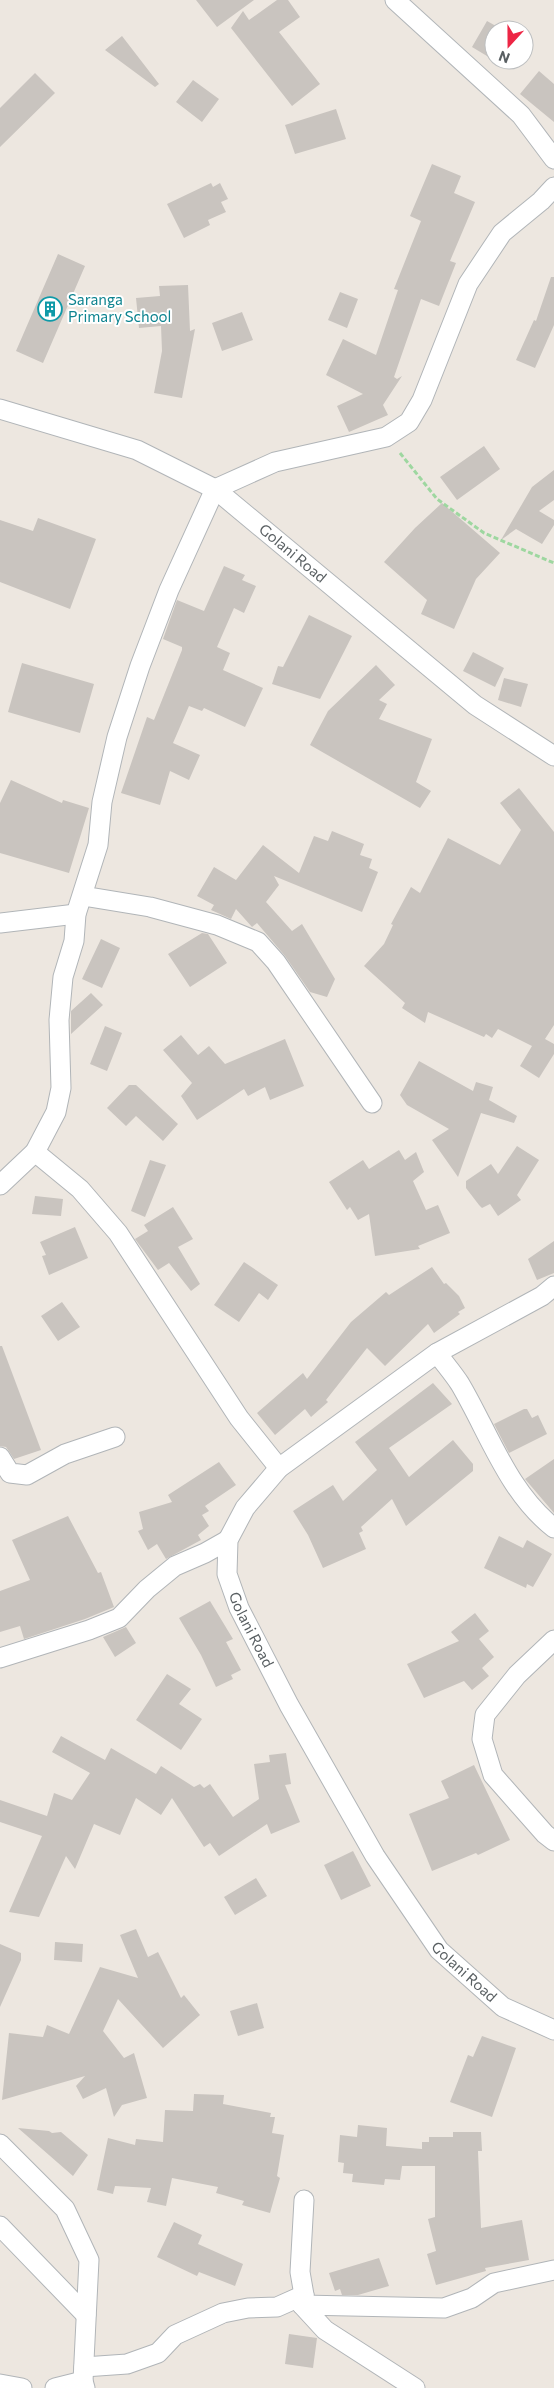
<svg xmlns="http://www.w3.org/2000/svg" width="554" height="2388" font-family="Commissioner,sans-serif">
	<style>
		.building { fill: #c9c4bf }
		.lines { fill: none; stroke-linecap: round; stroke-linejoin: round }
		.street-casing { stroke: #b1b5b8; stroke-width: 21 }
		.path { stroke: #9ed7a0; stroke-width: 3; stroke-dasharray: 5 2.5; stroke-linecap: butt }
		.street { stroke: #fff; stroke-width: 19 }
		.labels { text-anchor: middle; stroke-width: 4; stroke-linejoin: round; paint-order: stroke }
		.culture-label { font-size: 15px; fill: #0d838f; stroke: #fff; text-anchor: start }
		.street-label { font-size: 15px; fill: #595f62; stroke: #fff }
	</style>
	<rect width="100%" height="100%" fill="#ede7e0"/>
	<!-- building -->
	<path class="building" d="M196 0H254L217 27Z
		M277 0H288L300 17 279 32 320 84 292 106 231 28 243 11 249 20Z
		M487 21 503 30H494V60H499L497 62 472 47Z
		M122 36 159 84 155 87 105 50Z
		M539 71 554 84V122L520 94Z
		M35 73 55 93 0 147V108Z
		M193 80 219 99 202 122 176 102Z
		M336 109 346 139 295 154 285 125Z
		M432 164 461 176 454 193 475 202 450 261 456 263 439 306 421 299 394 377 397 379 402 376 383 405 388 415 349 432 337 406 363 394 326 375 343 339 376 355 398 290 394 289 421 221 410 216Z
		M211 183 213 187 220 183 228 199 221 202 226 212 208 220 210 225 184 238 167 204Z
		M58 254 85 266 43 363 16 351Z
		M551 277H554V325L535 368 516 360 534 320 536 321Z
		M188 285 190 331 195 329 182 398 154 393 162 351 161 326 139 328 136 298 160 296 159 286Z
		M340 292 358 299 347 328 328 320Z
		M242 312 253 340 222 351 212 323Z
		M484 446 500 469 457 500 440 477Z
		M554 470V500L539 511 554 520V525L542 544 516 529 501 540 532 487Z
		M442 503 500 553 476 579 454 629 421 614 427 600 384 562 415 528Z
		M38 518 96 539 70 609 0 582V520L33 531Z
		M224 566 245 575 242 580 256 586 244 613 234 608 217 647 230 653 223 670 263 688 245 727 204 708 202 711 189 706 173 743 200 755 189 780 170 771 160 805 121 793 147 717 154 720 182 650V647L163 639 177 600 204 611Z
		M309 615 352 636 320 699 272 684 278 666 283 667Z
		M473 652 504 668 495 687 463 671Z
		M22 663 94 684 80 733 8 712Z
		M376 665 395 685 379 700 387 704 379 719 432 739 416 782 431 791 420 808 310 745 328 711Z
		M504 678 528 684 521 707 498 700Z
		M11 780 62 803 63 800 89 808 69 873 0 853V803Z
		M519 788 554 832V1025L545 1039 554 1044V1054L539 1078 520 1066 532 1046 498 1029 492 1038 486 1034 484 1037 428 1012 425 1023 402 1008 405 1003 364 966 384 944 393 925 391 924 411 887 420 893 448 838 500 865 521 830 500 803Z
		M332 831 364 844 360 855 372 859 369 868 378 872 362 912 274 876 279 885 266 902 292 931 302 924 335 979 327 997 310 992 285 956 257 923 252 927 236 909 231 919 220 914 211 910 214 905 197 896 214 867 236 880 263 845 299 873 314 836 328 841Z
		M202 933 208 934 227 963 190 987 168 954Z
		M101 939 120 948 102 988 82 979Z
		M91 993 103 1005 71 1034V1011Z
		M105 1026 122 1033 107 1071 90 1064Z
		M181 1035 198 1055 209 1046 225 1064 285 1039 304 1086 270 1100 265 1087 248 1096 244 1089 197 1120 181 1096 192 1083 163 1050Z
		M419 1061 473 1091 476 1082 493 1087 489 1100 517 1116 514 1123 481 1113 458 1177 432 1140 449 1129 407 1105 400 1095Z
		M129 1085H136L178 1124 163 1141 136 1116 126 1126 107 1108Z
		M517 1146 539 1160 517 1195 521 1200 498 1216 490 1204 482 1208 479 1205 466 1188V1181L491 1164 498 1174Z
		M399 1150 405 1160 416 1152 424 1172 413 1181 426 1210 438 1205 450 1233 418 1246 420 1249 375 1256 369 1214 358 1220 350 1207 347 1210 329 1182 363 1160 369 1169Z
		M150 1160 166 1165 145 1217 131 1211Z
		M35 1196 63 1199 61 1216 32 1214Z
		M173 1207 193 1239 178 1247 200 1284 191 1291 169 1263 158 1270 135 1239 148 1231 144 1225Z
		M75 1227 88 1258 49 1275 42 1256 46 1255 40 1242Z
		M554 1241V1273L537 1280 528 1259Z
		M244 1262 278 1285 268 1300 259 1293 239 1322 214 1305Z
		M432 1267 444 1284 446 1283 459 1296 465 1308 458 1312 460 1314 434 1333 428 1324 385 1366 367 1348 326 1400 328 1402 311 1417 305 1409 275 1435 257 1413 303 1373 307 1379 351 1322 386 1292 389 1295Z
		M62 1302 80 1327 58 1341 41 1316Z
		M0 1346H2L41 1450 14 1459 6 1447 0 1446Z
		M433 1383 452 1404 389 1448 409 1477 453 1440 473 1464V1471L406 1526 392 1499 361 1527 363 1531 359 1533 366 1549 323 1568 308 1535 293 1511 333 1485 343 1501 377 1470 355 1442Z
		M524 1409H527L532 1418 538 1415 547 1434 509 1453 494 1424Z
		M554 1459V1513L525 1479Z
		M219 1462 236 1485 205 1506 209 1511 202 1515 209 1526 198 1535 201 1540 166 1559 157 1544 148 1550 138 1531 143 1529 139 1512 172 1502 168 1495Z
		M68 1516 98 1573 101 1572 114 1607 85 1619 24 1639 20 1626 0 1632V1591L30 1580 12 1540Z
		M499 1536 523 1548 527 1540 552 1554 533 1587 527 1584 526 1588 484 1568Z
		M210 1601 233 1639 226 1642 241 1670 231 1675 233 1679 216 1687 201 1655 179 1618Z
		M475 1613 489 1631 479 1639 494 1657 482 1668 489 1676 472 1690 464 1681 424 1698 407 1664 459 1641 451 1632Z
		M126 1627 136 1643 115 1657 103 1637Z
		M167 1674 191 1689 179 1704 202 1719 181 1750 136 1720Z
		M61 1736 105 1760 111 1748 156 1774 161 1766 194 1787 200 1784 204 1788 210 1784 233 1817 259 1799 254 1764 270 1762 269 1755 286 1753 291 1784 285 1785 300 1822 271 1834 267 1824 219 1856 210 1843 204 1847 172 1798 161 1815 136 1798 120 1835 94 1824 75 1869 66 1856 39 1917 9 1912 42 1836 0 1822V1800L47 1816 54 1793 72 1800 90 1773 52 1752Z
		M474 1765 510 1840 478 1855 476 1853 432 1871 409 1814 449 1798 441 1781Z
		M353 1851 371 1886 341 1900 324 1865Z
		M256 1878 267 1896 235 1915 224 1897Z
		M136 1929 148 1957 158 1952 181 1998 184 1995 200 2015 163 2048 118 1999 103 2031 124 2058 134 2053 147 2098 122 2105 114 2117 106 2088 83 2099 76 2086 85 2076 2 2100 9 2033 43 2037 47 2025 69 2034 100 1967 138 1978 120 1935Z
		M55 1942 83 1944 82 1962 54 1960Z
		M0 1944 21 1953V1960L0 2007Z
		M257 2003 264 2028 238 2036 230 2011Z
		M482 2036 516 2048 492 2117 450 2102 468 2055 473 2057Z
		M194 2094 224 2095 223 2104 271 2113 270 2117H275L272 2133 284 2135 277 2176 280 2178 270 2213 242 2205 244 2201 216 2193 218 2187 172 2178 166 2206 147 2202 151 2188 115 2186 113 2194 97 2190 108 2138 135 2145 136 2139 163 2142 165 2110 193 2111Z
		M358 2125 387 2128 386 2146 422 2149V2142H429V2137H453V2132H481L482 2151H478L481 2228 522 2220 529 2260 485 2268 486 2271 436 2285 427 2254 436 2251 428 2219 435 2217V2166H402L400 2180 385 2179 384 2185 352 2182 353 2174 343 2173 344 2163 338 2162 340 2135 357 2137Z
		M18 2128 49 2131 52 2133 61 2132 88 2155 73 2176Z
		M174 2222 202 2235 198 2244 243 2264 235 2286 199 2272 197 2276 157 2257Z
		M379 2258 389 2286 358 2295H342L340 2289 335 2291 329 2273Z
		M289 2334 317 2338 313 2368 285 2364Z"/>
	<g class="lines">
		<!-- street casing -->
		<g class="street-casing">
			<g id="street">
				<path d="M395 0 521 115 554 159"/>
				<path id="s1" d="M0 409 137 450 215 489 475 705 554 756"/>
				<path d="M83 896 150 907 217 925 258 942 276 962 372 1103"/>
				<path d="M0 923 76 914"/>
				<path d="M35 1152 80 1189 118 1233 239 1418 279 1468"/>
				<path d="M0 1185 35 1152 56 1112 61 1088 59 1020 63 977 74 941 76 914 98 845 102 802 117 737 140 666 169 590 215 489 275 462 386 437 409 422 422 400 468 284 502 233 541 201 554 187"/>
				<path id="s2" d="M554 1286 542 1296 437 1353 279 1468 245 1508 228 1540 227 1574 239 1608 289 1705 375 1856 439 1950 503 2007 554 2030"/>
				<path d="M437 1353C444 1363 453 1373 460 1384 489 1433 508 1492 554 1528"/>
				<path d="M0 1457 10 1473 27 1475 65 1454 115 1437"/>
				<path d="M554 1640 517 1675 485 1715 482 1739 493 1775 545 1834 554 1841"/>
				<path d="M0 1658 89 1630 119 1618 147 1589 175 1566 205 1553 228 1540"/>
				<path d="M0 2144 65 2209 89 2260 83 2381 85 2388"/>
				<path d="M304 2200 300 2272 304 2295 302 2305 325 2330 415 2388"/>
				<path d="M0 2226 86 2315"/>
				<path d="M302 2305 444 2308 472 2298 494 2283 554 2270"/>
				<path d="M84 2367 127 2364 158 2353 175 2335 223 2313 248 2308 277 2307 304 2295"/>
				<path d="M0 2384 22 2388"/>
				<path d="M55 2388 83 2381"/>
			</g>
		</g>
		<!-- path -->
		<path class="path" d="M400 453 437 499 484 533 554 563"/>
		<!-- street -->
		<use href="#street" class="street"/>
	</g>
	<!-- icons -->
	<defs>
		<g id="building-ring" transform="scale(1.25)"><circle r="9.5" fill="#fff" stroke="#0f9aa8" stroke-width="1.5"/><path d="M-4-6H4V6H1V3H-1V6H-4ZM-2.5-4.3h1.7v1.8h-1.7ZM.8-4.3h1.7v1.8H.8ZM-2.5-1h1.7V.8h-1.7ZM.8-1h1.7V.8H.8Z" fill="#0f9aa8"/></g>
	</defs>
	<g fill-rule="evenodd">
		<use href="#building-ring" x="50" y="309"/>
	</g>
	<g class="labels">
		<!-- culture labels -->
		<g class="culture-label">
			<text x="68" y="305">Saranga<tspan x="68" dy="17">Primary School</tspan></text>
		</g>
		<!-- street labels -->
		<g class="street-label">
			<text dy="5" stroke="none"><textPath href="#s1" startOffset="331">Golani Road</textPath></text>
			<text dy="5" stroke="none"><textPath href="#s2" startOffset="514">Golani Road</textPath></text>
			<text dy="5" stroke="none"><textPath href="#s2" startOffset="919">Golani Road</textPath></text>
		</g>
	</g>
	<!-- north arrow -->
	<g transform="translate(509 45) rotate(201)"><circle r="24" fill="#ffffff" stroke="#bdbfc0"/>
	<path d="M0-4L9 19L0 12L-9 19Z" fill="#ed2645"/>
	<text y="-8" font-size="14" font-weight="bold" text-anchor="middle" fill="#595f62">N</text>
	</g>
</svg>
